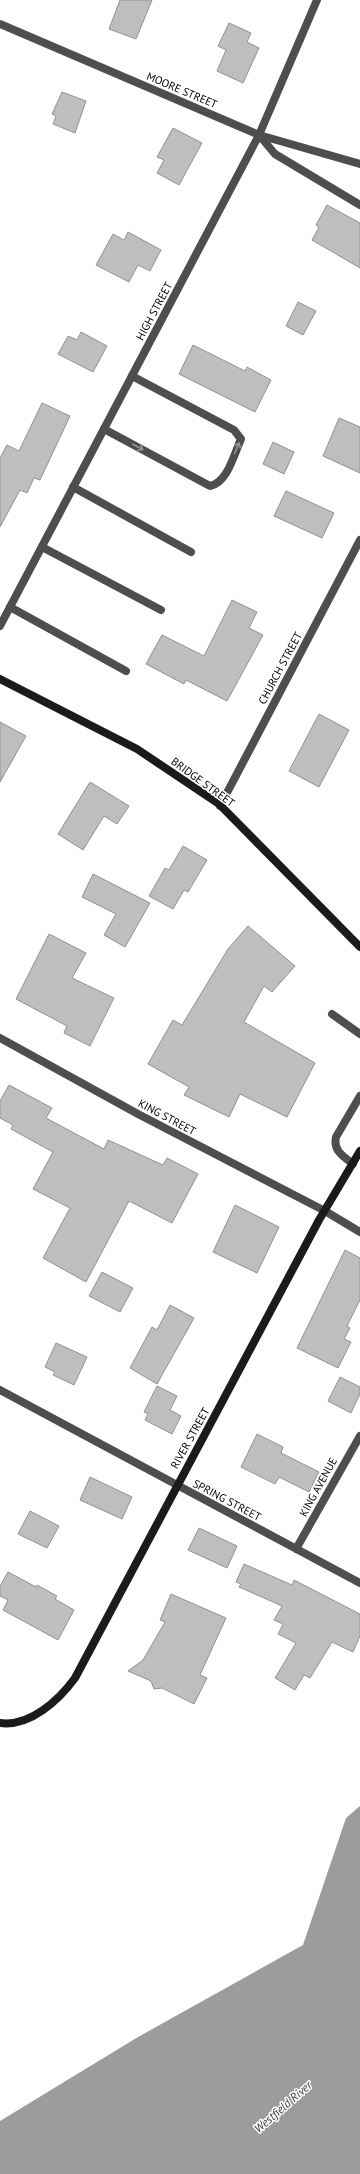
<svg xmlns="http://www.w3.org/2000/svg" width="360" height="2174" font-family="'PT Sans',sans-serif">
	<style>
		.water { fill: #9c9c9c }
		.building { fill: #bebebe; stroke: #929292 }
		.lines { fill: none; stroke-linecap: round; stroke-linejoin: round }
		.lane { stroke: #4e4e4e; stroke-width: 8 }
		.street { stroke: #4e4e4e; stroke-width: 8 }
		.secondary { stroke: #1b1b1b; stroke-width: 8 }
		.oneway { stroke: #959595 }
		.labels { text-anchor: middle; stroke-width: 3; stroke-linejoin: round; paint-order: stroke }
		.street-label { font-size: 11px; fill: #000; stroke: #fff }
		.water-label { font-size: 12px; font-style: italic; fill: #3d3d3d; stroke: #fff }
	</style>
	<rect width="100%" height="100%" fill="#fff"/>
	<!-- water -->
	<path class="water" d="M360 1806V2174H0V2121L138 2037 303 1945 346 1818Z"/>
	<!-- building -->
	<path class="building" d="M120 0H152L136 39 109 29Z
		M229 23 251 33 247 42 259 48 243 83 217 71 226 50 218 46Z
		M62 92 86 101 75 133 53 124 56 116 52 114Z
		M173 128 202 143 179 185 157 173 164 160 157 157Z
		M327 205 360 223V268L312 240 319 227 316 225Z
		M128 232 161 250 150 271 138 265 129 282 96 265 113 234 124 240Z
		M298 302 316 311 303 335 286 326Z
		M81 332 107 346 93 372 58 354 68 336 77 340Z
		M193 345 245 371 247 367 271 380 255 412 179 374Z
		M42 403 70 416 40 480 34 478 27 493 20 490 0 527V458L7 445 19 451Z
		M339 418 360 427V473L323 456Z
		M273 442 294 452 284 474 263 464Z
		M286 491 334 513 322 538 274 516Z
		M232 600 257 612 249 628 263 635 227 701 186 680 184 684 146 664 162 635 204 656Z
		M319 714 349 730 319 787 289 771Z
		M0 722 26 736 0 782Z
		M90 782 129 806 117 824 104 816 83 850 58 834Z
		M183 846 207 860 188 892 184 890 173 909 149 896 165 868 169 870Z
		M93 874 150 903 125 947 104 935 116 914 82 897Z
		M248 926 295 966 272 992 264 986 244 1022 315 1063 287 1117 240 1094 229 1117 184 1095 189 1087 148 1064 173 1020 182 1025 228 949Z
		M49 934 86 953 72 978 114 998 90 1046 64 1033 67 1026 16 999Z
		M9 1085 52 1108 46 1118 104 1149 108 1140 163 1165 167 1158 198 1174 172 1223 129 1201 86 1282 43 1258 70 1208 33 1189 53 1152 11 1129 13 1125 0 1118V1101Z
		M235 1205 279 1227 257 1273 213 1252Z
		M345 1250 360 1258V1300L347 1326 350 1328 344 1339 351 1342 338 1368 297 1348Z
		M102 1272 133 1288 120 1312 89 1296Z
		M170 1305 194 1318 157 1384 130 1368 152 1327 157 1330Z
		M56 1343 87 1357 74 1385 53 1375 55 1372 45 1367Z
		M340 1377 360 1387V1394L351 1413 328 1401Z
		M157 1386 177 1396 170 1410 181 1416 172 1434 145 1420 148 1414 144 1412Z
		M257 1434 283 1447 281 1453 319 1472 309 1492 279 1477 275 1484 241 1467Z
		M90 1477 132 1497 122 1519 80 1500Z
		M30 1511 59 1526 47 1548 18 1534Z
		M199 1528 237 1546 227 1568 188 1550Z
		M244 1564 292 1585 294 1580 360 1614V1636L353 1652 332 1642 310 1678 304 1675 295 1690 275 1678 296 1643 278 1634 283 1624 274 1620 282 1606 239 1587 241 1584 236 1582Z
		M8 1572 36 1587 37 1585 57 1596 55 1599 74 1610 58 1640 3 1610 8 1600 0 1596V1586Z
		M171 1594 226 1618 200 1675 207 1678 194 1704 162 1688 154 1689 151 1681 128 1671 143 1660 165 1622 160 1620Z"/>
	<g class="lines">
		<!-- lane -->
		<path class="lane" d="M104 429 210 486C228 482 234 454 241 439L234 430 132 376
			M73 487 191 552
			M42 547 161 610
			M10 607 126 671
			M332 1014 360 1034
			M353 1164C343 1156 333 1151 336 1137L360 1096"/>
		<!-- street -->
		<path class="street" d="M0 24 259 135 360 164
			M259 135 275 154 360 205
			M0 626 259 135 317 0
			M220 806 360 540
			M0 1038 138 1114 325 1211 360 1232
			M0 1390 360 1583
			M296 1549 360 1436"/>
		<!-- secondary -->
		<path class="secondary" d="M0 679 137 749 219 804 360 947
			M0 1723C30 1727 59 1700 75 1678L319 1220 360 1151"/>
	</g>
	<!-- one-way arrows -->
	<defs><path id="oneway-shaft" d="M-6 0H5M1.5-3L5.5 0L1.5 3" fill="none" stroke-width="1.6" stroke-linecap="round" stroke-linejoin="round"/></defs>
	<g class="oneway">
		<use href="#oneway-shaft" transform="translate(138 447) rotate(28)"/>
		<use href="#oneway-shaft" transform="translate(237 448) rotate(-67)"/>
	</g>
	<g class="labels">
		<!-- street labels -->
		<g class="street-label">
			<text transform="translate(182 90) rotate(23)" y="4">MOORE STREET</text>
			<text transform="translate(154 311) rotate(-62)" y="4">HIGH STREET</text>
			<text transform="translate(280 668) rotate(-62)" y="4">CHURCH STREET</text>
			<text transform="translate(203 782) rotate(36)" y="4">BRIDGE STREET</text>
			<text transform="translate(167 1117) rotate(28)" y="4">KING STREET</text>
			<text transform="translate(190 1438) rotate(-61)" y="4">RIVER STREET</text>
			<text transform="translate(318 1487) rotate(-61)" y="4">KING AVENUE</text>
			<text transform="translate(227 1500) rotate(28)" y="4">SPRING STREET</text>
		</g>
		<!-- water labels -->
		<g class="water-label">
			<text transform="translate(283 2107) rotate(-41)" y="4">Westfield River</text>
		</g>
	</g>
</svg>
